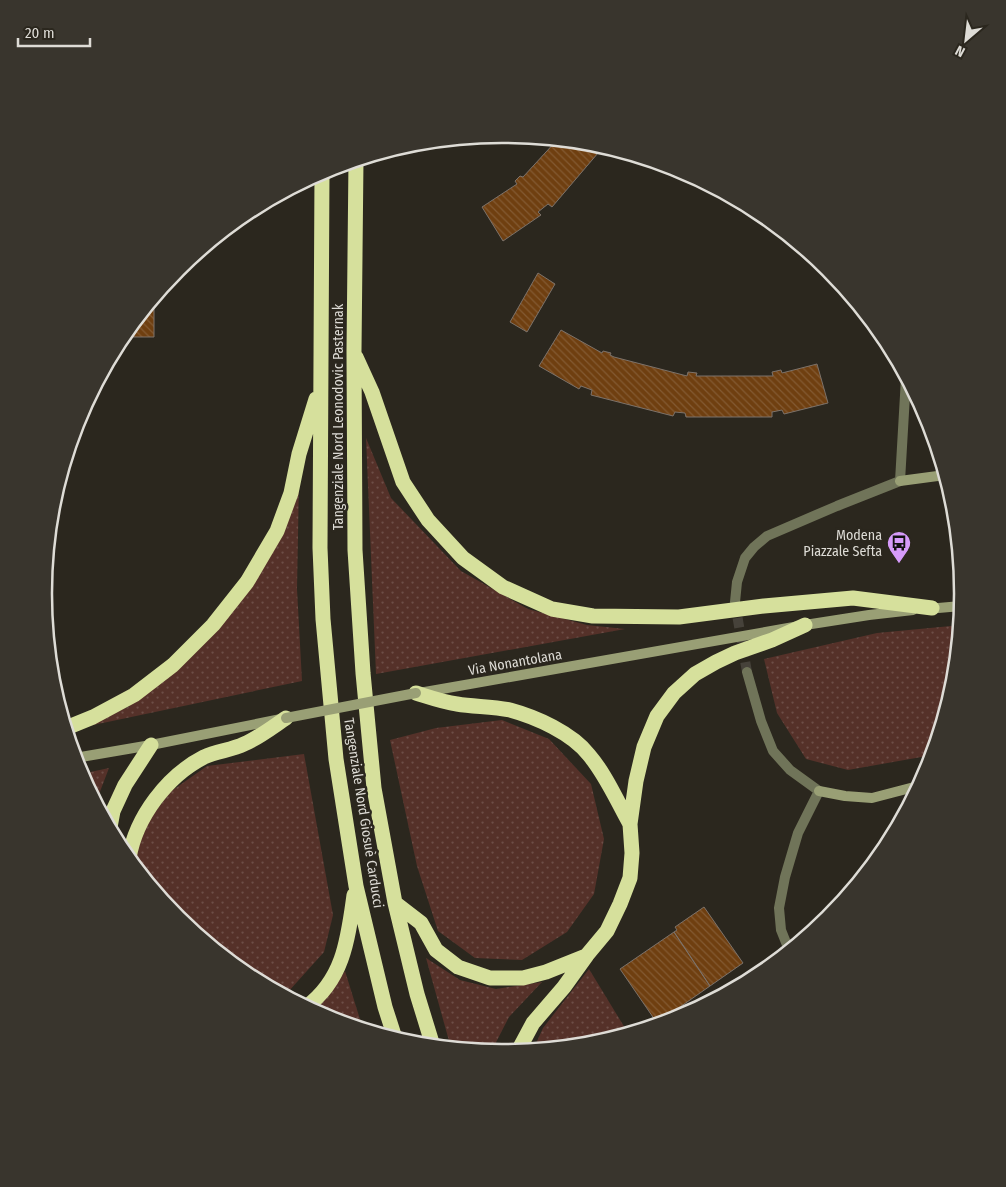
<svg xmlns="http://www.w3.org/2000/svg" width="1006" height="1187" font-family="'Fira Sans Condensed',sans-serif">
	<style>
		.grass { fill: url(#grass-dots) }
		.building { fill: url(#building-back-hatch); stroke: #7c726a }
		.lines { fill: none; stroke-linecap: round; stroke-linejoin: round }
		.street-tunnel { stroke: #46423a; stroke-width: 10; stroke-dasharray: 10 5; stroke-linecap: butt }
		.street { stroke: #707459; stroke-width: 10 }
		.secondary { stroke: #999f75; stroke-width: 10 }
		.highway { stroke: #d6e09c; stroke-width: 15 }
		.secondary-bridge { stroke: #999f75; stroke-width: 10 }
		.labels { text-anchor: middle; stroke-width: 5; stroke-linejoin: round; paint-order: stroke }
		.street-label { font-size: 14px; fill: #dedcd6; stroke: #2b271e }
		.poi-label { font-size: 14px; fill: #dedcd6; stroke: #2b271e; text-anchor: end }
		.rim { fill: none; stroke: #dedcd6; stroke-width: 2.5 }
	</style>
	<defs>
		<pattern id="grass-dots" width="8" height="8" patternUnits="userSpaceOnUse" patternTransform="scale(1.25)"><rect width="8" height="8" fill="#553129"/><path d="M2 2h.1M6 6h.1" fill="none" stroke="#6d4e47" stroke-width="1.8" stroke-linecap="round"/></pattern>
		<pattern id="building-back-hatch" width="6" height="6" patternUnits="userSpaceOnUse" patternTransform="scale(1.25)"><rect width="6" height="6" fill="#6f3f10"/><path d="M-1 5l2 2M0 0l6 6M5-1l2 2" fill="none" stroke="#835a32"/></pattern>
	</defs>
	<rect width="100%" height="100%" fill="#2b271e"/>
	<!-- grass -->
	<path class="grass" d="M366 438 391 498 461 571 528 609 587 625 625 629 376 674Z
		M299 481 297 589 302 681 79 728 128 707 220 624Z
		M951 626 959 628 953 683 932 754 927 756 848 770 806 759 777 713 764 659 877 633Z
		M502 720 549 739 591 784 604 839 594 894 567 932 522 960 475 958 438 931 417 866 390 740 436 728Z
		M304 754 333 915 324 952 288 992 282 994 248 975 178 918 134 864V855L150 819 170 792 207 766Z
		M109 768 96 802 81 774Z
		M426 958 460 980 496 989 542 982 509 1017 491 1052 451 1048Z
		M589 969 628 1033 592 1044 533 1050 543 1028Z
		M345 971 363 1029 327 1018 311 1009 324 999Z"/>
	<!-- building -->
	<path class="building" d="M557 140 593 143 604 146 552 207 548 204 538 212 541 215 503 241 482 207 517 184 515 181 520 176 523 177Z
		M538 273 555 284 527 332 510 322Z
		M154 299V337H122Z
		M561 330 602 353 603 351 611 353 610 355 614 357 687 376 688 372 697 373 696 376H773L772 372 781 370 782 373 817 364 828 403 784 414 782 410 772 412V417H686L685 413 675 412 673 416 591 395 592 390 581 386 579 389 539 366Z
		M704 907 743 963 710 986 674 932 677 930 675 927Z
		M674 932 710 986 657 1023 620 969Z"/>
	<g class="lines">
		<!-- street-tunnel -->
		<path class="street-tunnel" d="M735 603 747 672"/>
		<!-- street -->
		<path class="street" d="M735 602 737 582 745 558 754 547 767 536 837 506 900 481 906 378
			M747 672 761 721 773 751 790 770 819 791 798 833 785 877 779 908 781 930 789 950"/>
		<!-- secondary -->
		<path class="secondary" d="M900 481 945 475
			M927 609 961 606
			M419 693 805 625 869 615 913 610
			M75 758 151 745 281 719
			M819 791 845 796 872 798 918 786"/>
		<!-- highway -->
		<path class="highway" d="M356 160 354 351 355 550 363 673 374 788 395 903 417 994 433 1046
			M322 172 320 548 323 619 336 759 356 886 385 1007 395 1038
			M356 357 372 392 403 482 428 520 463 558 503 587 552 609 593 616 679 617 764 606 853 598 932 608
			M416 693C429 697 443 702 457 704 474 707 492 706 510 710 536 717 572 733 589 755 606 775 617 801 630 824
			M66 728 93 717 134 695 173 665 213 625 247 582 277 531 291 493 299 454 316 399
			M110 827 113 811 125 785 151 745
			M129 858C136 817 167 776 204 757 217 751 232 750 244 744 257 739 274 726 286 718
			M395 903 421 923 436 950 458 967 490 978H523L546 972 586 956
			M306 1007C344 979 348 938 354 895
			M518 1051 533 1023 564 987 587 955 607 931 620 904 630 878 632 853 630 824 636 781 644 747 657 716 674 693 695 674 716 662 735 653 772 640 805 625"/>
		<!-- secondary-bridge -->
		<path class="secondary-bridge" d="M286 718 416 693"/>
	</g>
	<!-- icons -->
	<defs>
		<g id="bus-pin" transform="scale(1.25)"><path d="M0 17L-7.5 6A9.5 9.5 0 1 1 7.5 6Z" fill="#d69bfa" stroke="#2b271e"/><path d="M-5-6H5V4H4V6H2V4H-2V6H-4V4H-5ZM-3.5-4V0h7V-4ZM-3.5 1.2v1.5H-2V1.2ZM2 1.2v1.5H3.5V1.2Z" fill="#111"/></g>
	</defs>
	<g fill-rule="evenodd">
		<use href="#bus-pin" x="899" y="543"/>
	</g>
	<g class="labels">
		<!-- street labels -->
		<g class="street-label">
			<text transform="translate(338 417) rotate(-90)" y="5">Tangenziale Nord Leonodovic Pasternak</text>
			<text transform="translate(515 662) rotate(-10)" y="5">Via Nonantolana</text>
			<text transform="translate(364 813) rotate(81)" y="5">Tangenziale Nord Giosuè Carducci</text>
		</g>
		<!-- poi labels -->
		<g class="poi-label">
			<text x="882" y="540">Modena<tspan x="882" dy="16">Piazzale Sefta</tspan></text>
		</g>
	</g>
	<!-- crop -->
	<path d="M0 0H1006V1187H0ZM502 143H504A450 450 0 0 1 954 593V594A450 450 0 0 1 504 1044H502A450 450 0 0 1 52 594V593A450 450 0 0 1 502 143Z" fill="#39352d" fill-rule="evenodd"/>
	<path class="rim" d="M502 143H504A450 450 0 0 1 954 593V594A450 450 0 0 1 504 1044H502A450 450 0 0 1 52 594V593A450 450 0 0 1 502 143Z"/>
	<!-- north arrow -->
	<g transform="translate(966 40) rotate(208)" stroke="#2b271e" stroke-width="4" paint-order="stroke">
	<path d="M0-4L9 19L0 12L-9 19Z" fill="#dedcd6"/>
	<text y="-8" font-size="14" font-weight="bold" text-anchor="middle" fill="#dedcd6">N</text>
	</g>
	<!-- scale -->
	<path d="M18 38v8h72v-8" fill="none" stroke="#dedcd6" stroke-width="2.5"/>
	<text x="25" y="38" font-size="15" fill="#dedcd6" stroke="#2b271e" stroke-width="4" paint-order="stroke">20 m</text>
</svg>
